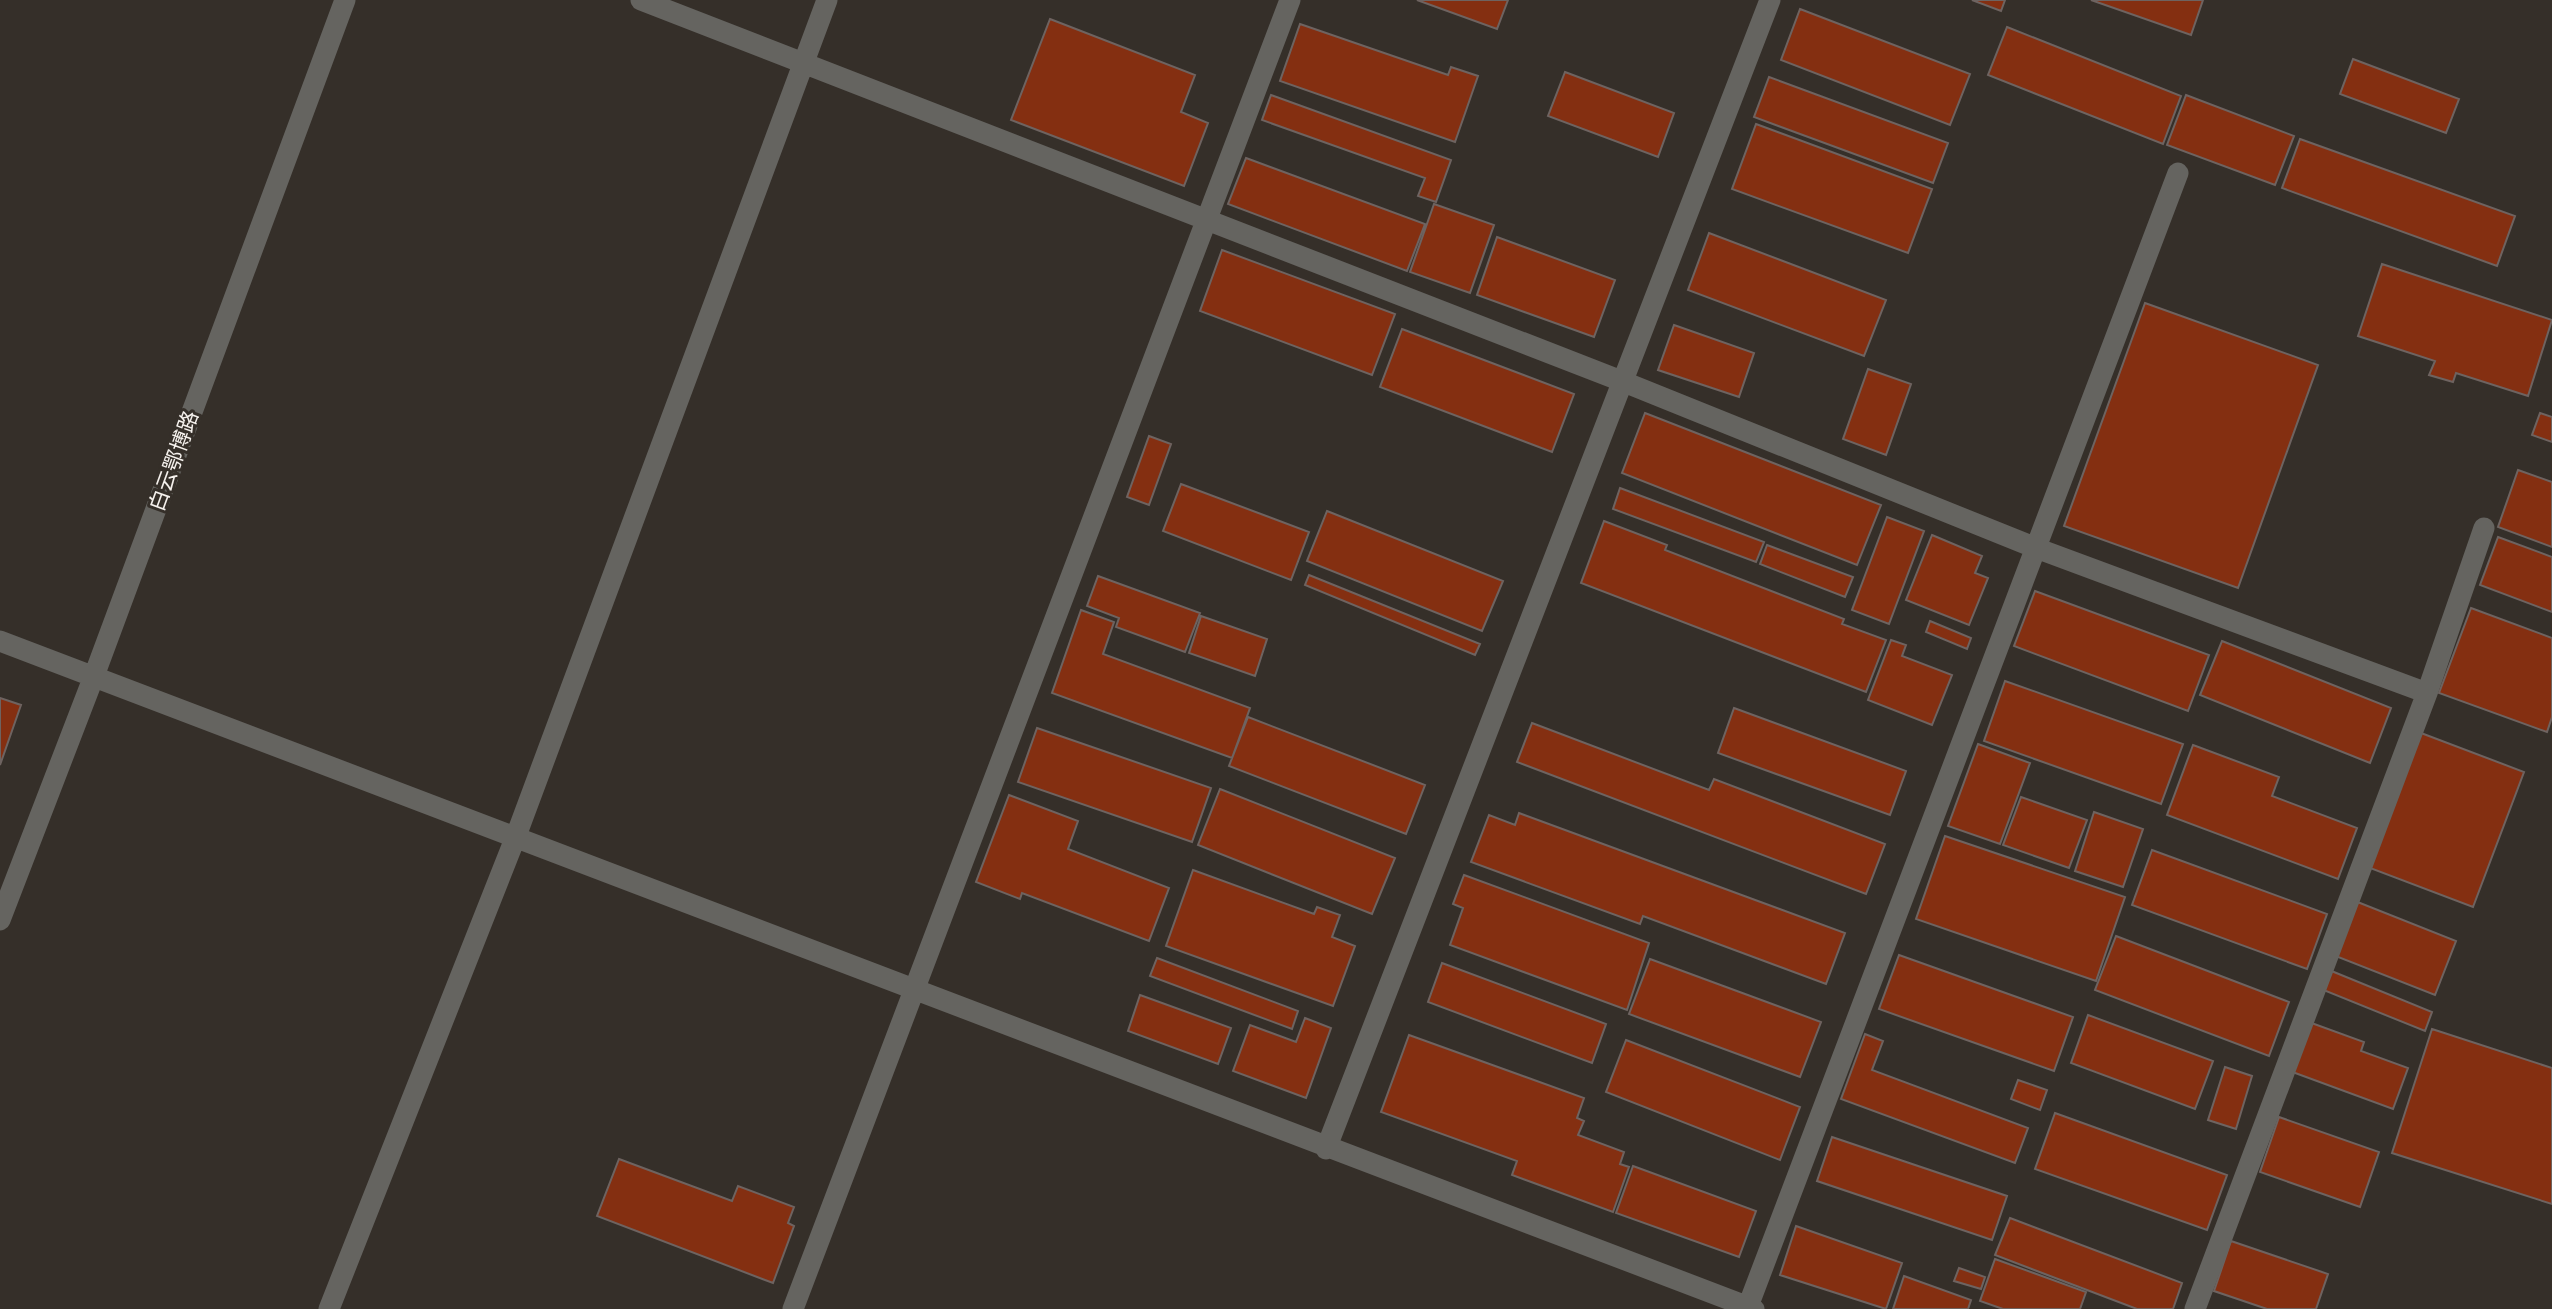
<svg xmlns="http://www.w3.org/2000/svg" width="2552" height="1309" font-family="Georgia,'Noto Sans SC',serif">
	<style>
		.building { fill: #842f11; stroke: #6e6360; stroke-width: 2 }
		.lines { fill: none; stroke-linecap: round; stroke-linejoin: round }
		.minor { stroke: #656460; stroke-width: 21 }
		.labels { text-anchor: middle; stroke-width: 6; stroke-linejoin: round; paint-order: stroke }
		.street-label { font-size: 21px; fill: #f5f1ed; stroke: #352f29 }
	</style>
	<rect width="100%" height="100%" fill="#352f29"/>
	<!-- building -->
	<path class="building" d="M1417 0H1508L1497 29Z
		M1972 0H2005L2001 11Z
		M2091 0H2203L2191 35Z
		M1800 9 1970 74 1950 125 1781 60Z
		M1050 19 1195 75 1181 112 1208 123 1184 186 1011 120Z
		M1300 24 1448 75 1451 67 1478 76 1455 142 1280 81Z
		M2007 27 2181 96 2163 144 1988 75Z
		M2353 59 2459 99 2446 133 2340 94Z
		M1565 72 1674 113 1658 157 1548 116Z
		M1769 77 1948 143 1933 183 1754 117Z
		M1271 95 1451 160 1436 202 1418 196 1425 178 1262 120Z
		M2186 95 2294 136 2275 185 2167 145Z
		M1756 124 1932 189 1908 253 1732 189Z
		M2300 139 2515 216 2497 266 2282 188Z
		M1246 158 1425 224 1407 271 1228 204Z
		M1434 204 1494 225 1470 293 1410 272Z
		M1709 233 1886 300 1864 356 1688 290Z
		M1497 237 1615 280 1594 337 1477 295Z
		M1222 250 1395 314 1372 375 1200 311Z
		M2382 264 2552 320 2528 396 2456 373 2453 382 2429 375 2435 361 2358 336Z
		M2145 303 2318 365 2238 588 2064 526Z
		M1674 325 1754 353 1739 397 1658 370Z
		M1402 329 1574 394 1552 452 1380 387Z
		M1868 369 1911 384 1886 455 1843 439Z
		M1645 413 1881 505 1857 565 1622 473Z
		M2540 413 2552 417V442L2532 435Z
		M1149 436 1171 444 1149 505 1127 497Z
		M2518 470 2552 482V547L2498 527Z
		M1181 484 1309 532 1291 580 1163 531Z
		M1620 488 1764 542 1756 562 1613 509Z
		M1327 511 1503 581 1482 631 1307 561Z
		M1887 517 1924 531 1889 624 1852 610Z
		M1604 521 1667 545 1665 550 1844 619 1842 624 1886 640 1866 692 1581 583Z
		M1932 535 1982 556 1975 573 1988 578 1969 625 1906 600Z
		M2498 537 2552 557V612L2480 585Z
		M1767 545 1853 577 1845 597 1760 564Z
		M1309 575 1480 644 1475 655 1305 585Z
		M1098 576 1200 613 1185 652 1116 627 1119 618 1087 606Z
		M2035 591 2209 655 2188 711 2014 646Z
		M2471 608 2552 638V717L2547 732 2439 693Z
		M1081 610 1114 622 1103 654 1250 708 1232 758 1052 693Z
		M1201 616 1267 639 1255 676 1189 653Z
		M1930 621 1971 638 1967 649 1926 632Z
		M1891 640 1906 645 1902 656 1952 675 1932 725 1868 700Z
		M2222 641 2391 708 2370 763 2200 695Z
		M2005 681 2183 744 2161 804 1984 741Z
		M0 698 21 705 0 765Z
		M1734 708 1906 771 1890 815 1718 753Z
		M1248 717 1425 785 1406 834 1229 766Z
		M1532 723 1709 790 1714 779 1885 844 1866 894 1517 762Z
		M1037 728 1211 788 1192 842 1018 782Z
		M2421 733 2524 772 2473 907 2370 868Z
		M1978 744 2030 763 2000 844 1948 826Z
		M2193 745 2279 777 2272 796 2357 828 2338 879 2167 815Z
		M1220 789 1395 858 1372 914 1198 845Z
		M1009 795 1078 821 1068 849 1169 888 1149 941 1022 893 1020 899 976 882Z
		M2021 797 2087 820 2069 868 2003 845Z
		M2094 812 2143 829 2123 887 2075 871Z
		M1519 813 1845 933 1826 984 1643 916 1640 924 1471 862 1489 815 1515 825Z
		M1945 836 2125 897 2096 981 1916 919Z
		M2152 850 2327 914 2307 969 2132 905Z
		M1193 870 1314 914 1317 907 1340 915 1332 937 1355 946 1333 1006 1166 946Z
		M1464 875 1649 943 1627 1010 1450 945 1463 908 1453 904Z
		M2355 901 2456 941 2435 995 2333 955Z
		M2116 936 2289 1002 2269 1056 2095 990Z
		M1899 955 2073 1017 2054 1071 1879 1009Z
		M1157 958 1298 1011 1292 1029 1150 976Z
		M1650 959 1821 1022 1800 1077 1629 1014Z
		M1442 963 1606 1024 1592 1063 1428 1002Z
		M2329 970 2432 1012 2425 1031 2321 989Z
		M1140 995 1231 1028 1218 1064 1128 1031Z
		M2088 1015 2213 1061 2195 1109 2071 1063Z
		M1305 1018 1331 1028 1306 1098 1233 1071 1250 1025 1296 1042Z
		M2306 1021 2364 1042 2361 1051 2408 1068 2393 1109 2287 1070Z
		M2432 1029 2552 1068V1204L2392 1153Z
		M1865 1034 1883 1041 1872 1070 2028 1128 2015 1163 1841 1099Z
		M1409 1035 1584 1098 1577 1118 1584 1121 1578 1135 1624 1152 1620 1164 1629 1167 1613 1212 1512 1175 1517 1161 1381 1112Z
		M1626 1040 1800 1107 1780 1160 1606 1092Z
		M2225 1067 2252 1076 2236 1129 2208 1120Z
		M2018 1080 2047 1090 2040 1110 2011 1099Z
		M2055 1113 2227 1175 2207 1230 2035 1169Z
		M2279 1117 2379 1152 2360 1207 2260 1172Z
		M1832 1137 2007 1196 1992 1240 1817 1181Z
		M619 1159 732 1201 738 1186 794 1207 788 1223 794 1226 773 1283 597 1216Z
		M1633 1166 1756 1211 1739 1257 1616 1213Z
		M2010 1218 2182 1283 2173 1309H2137L1995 1255Z
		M1796 1226 1902 1263 1886 1309 1780 1275Z
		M2231 1241 2328 1274 2316 1309H2267L2214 1291Z
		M1995 1259 2086 1292 2080 1309H2003L1980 1301Z
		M1959 1268 1985 1277 1981 1289 1954 1281Z
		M1904 1276 1971 1300 1968 1309H1893Z"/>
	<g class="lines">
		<!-- minor -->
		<path class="minor" d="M641 0 1624 382 2036 548 2427 693
			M0 641 1754 1309
			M0 920 94 676 345 0
			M1326 1149 1770 0
			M329 1309 516 836 827 0
			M793 1309 1290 0
			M1747 1309 2178 173
			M2195 1309 2427 693 2484 528"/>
	</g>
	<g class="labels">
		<!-- street labels -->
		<g class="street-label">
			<text transform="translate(174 461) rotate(-70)" y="7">白云鄂博路</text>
		</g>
	</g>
</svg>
